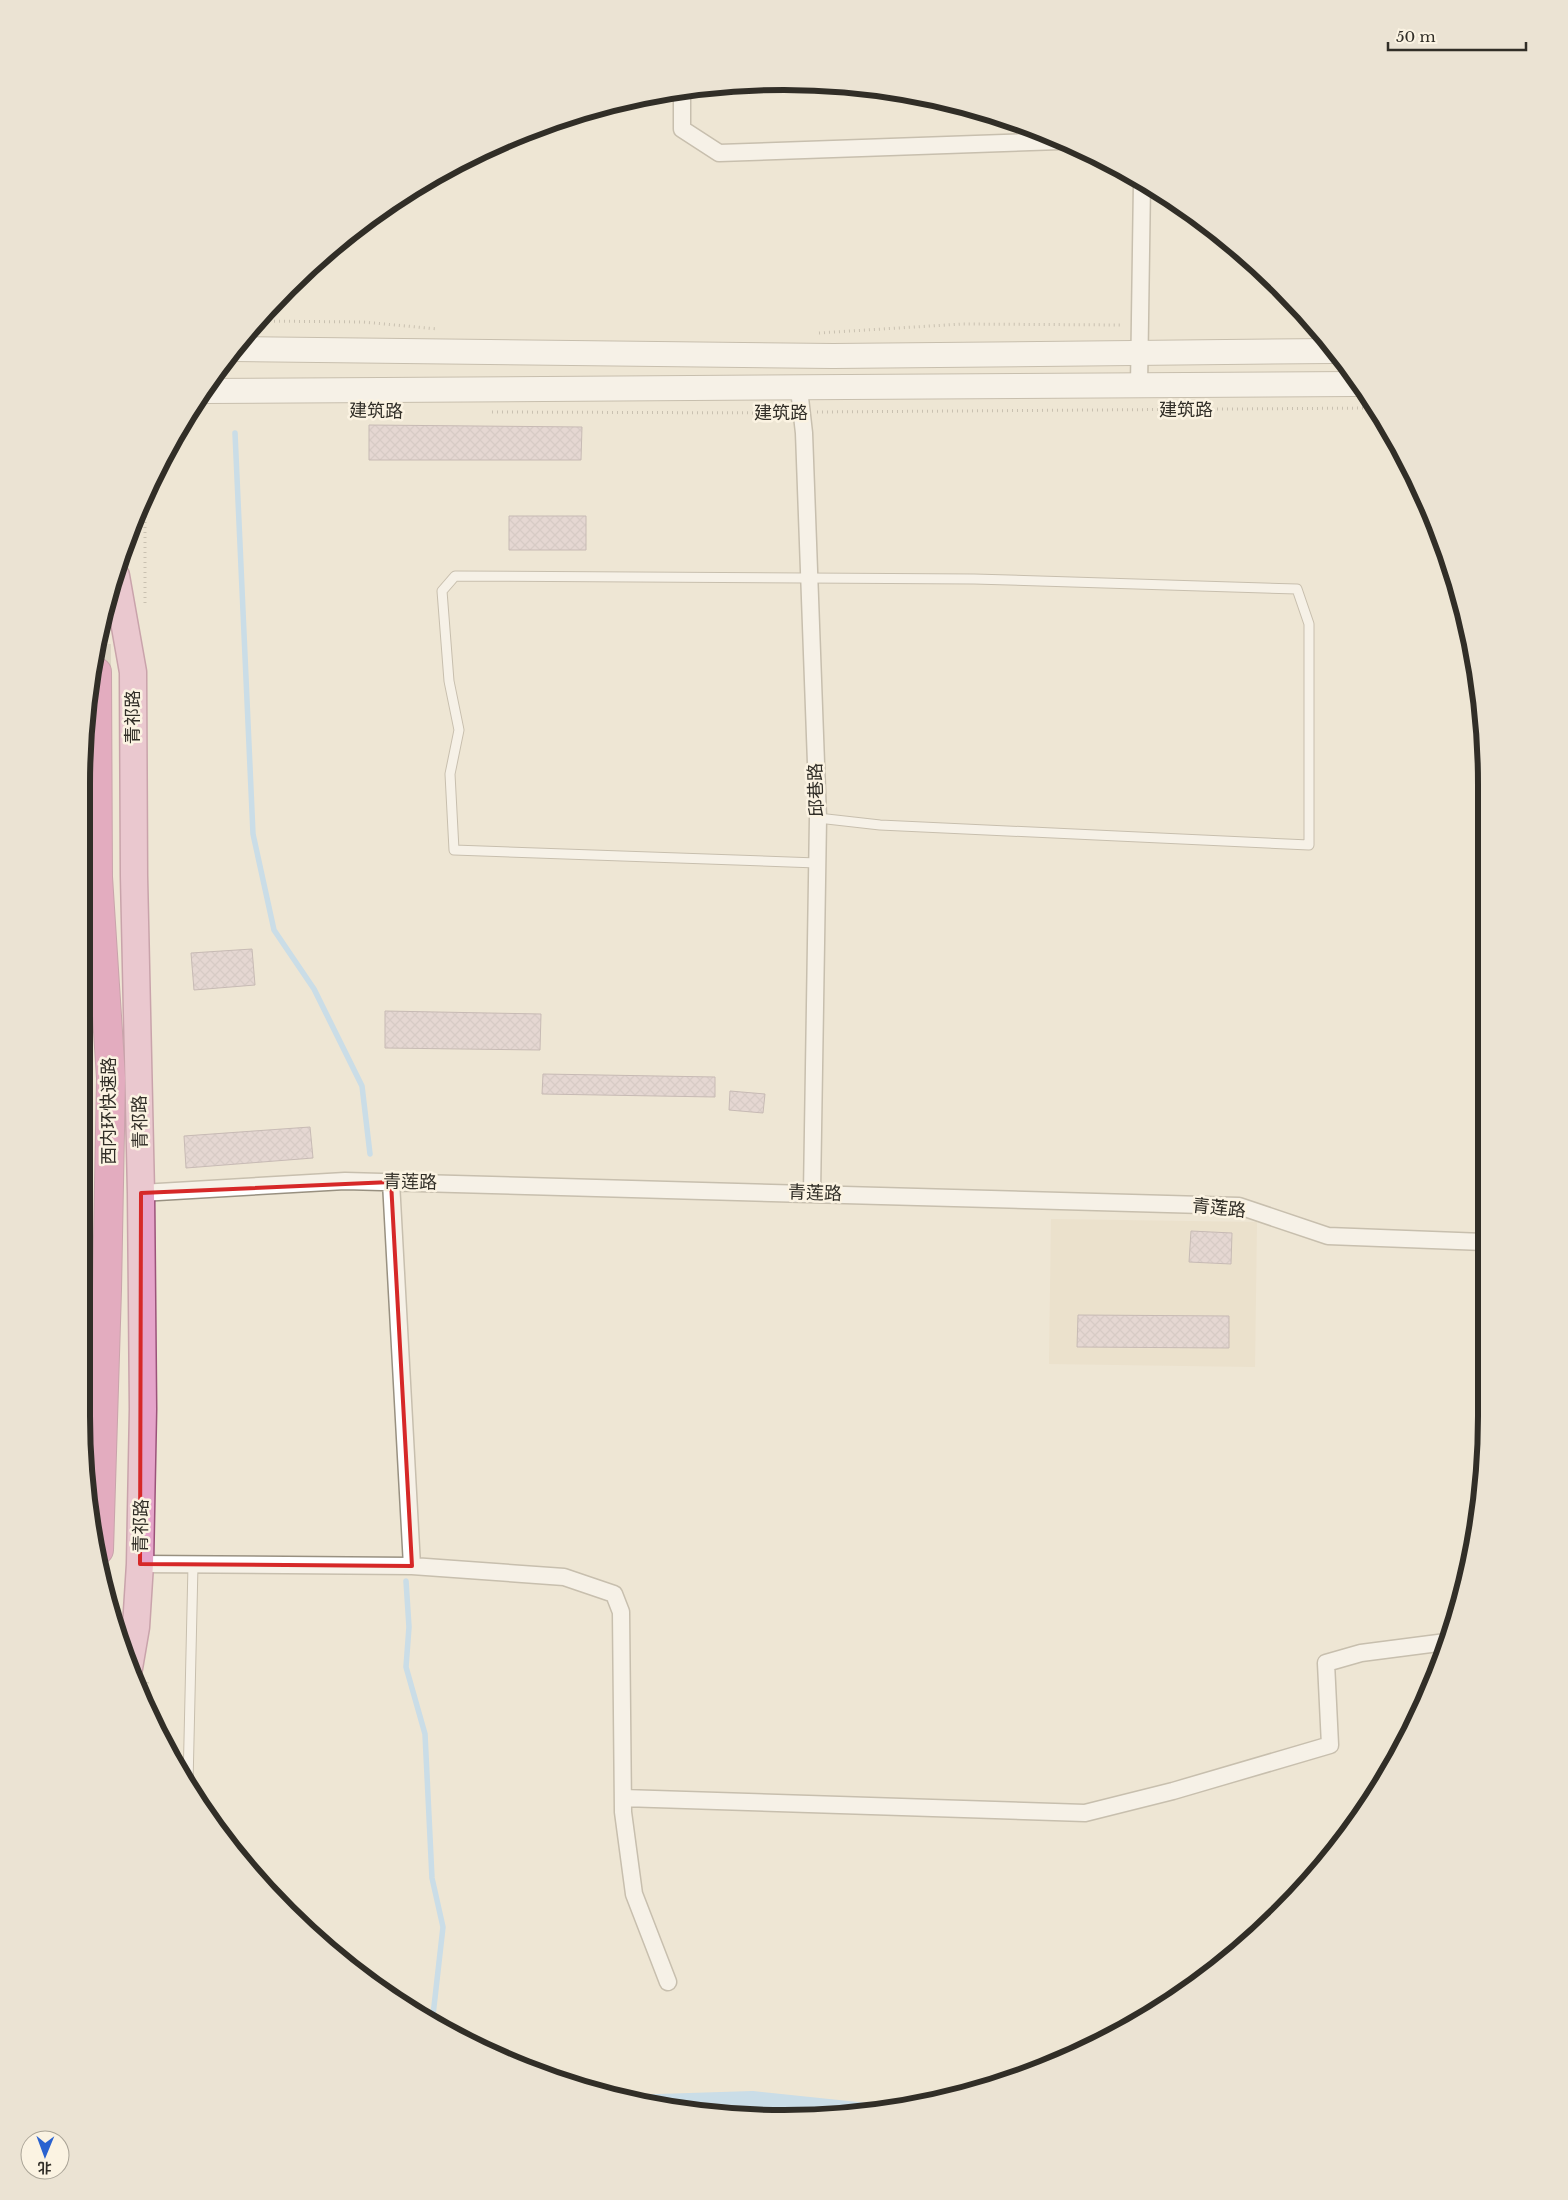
<svg xmlns="http://www.w3.org/2000/svg" width="1568" height="2200" font-family="'Libre Baskerville','Noto Sans SC',serif">
	<style>
		.built { fill: #e6dbc3 }
		.water { fill: #9dd2fe }
		.lines { fill: none; stroke-linecap: round; stroke-linejoin: round }
		.stream { stroke: #9dd2fe; stroke-width: 5.5 }
		.building { fill: url(#building-cross-hatch); stroke: #97868f }
		.highway-tunnel { stroke: #c8c1b1; stroke-width: 28; stroke-dasharray: 28 14; stroke-linecap: butt }
		.lane-casing { stroke: #989080; stroke-width: 11 }
		.street-casing { stroke: #989080; stroke-width: 19 }
		.secondary-casing { stroke: #989080; stroke-width: 26 }
		.primary-casing { stroke: #9b537a; stroke-width: 29 }
		.highway-casing { stroke: #9b537a; stroke-width: 30 }
		.path { stroke: #9b9588; stroke-width: 3; stroke-dasharray: 1 4; stroke-linecap: butt }
		.lane { stroke: #fff; stroke-width: 9 }
		.street { stroke: #fff; stroke-width: 16 }
		.secondary { stroke: #fff; stroke-width: 24 }
		.primary { stroke: #e5a4ca; stroke-width: 26 }
		.highway { stroke: #d467a6; stroke-width: 28 }
		.marked { fill: none; stroke: #d62828; stroke-width: 4; stroke-linejoin: round }
		.labels { text-anchor: middle; stroke-width: 5; stroke-linejoin: round; paint-order: stroke }
		.street-label { font-size: 18px; fill: #312e27; stroke: #fbf3e2 }
		.rim { fill: none; stroke: #312e27; stroke-width: 6 }
	</style>
	<defs>
		<pattern id="building-cross-hatch" width="8" height="8" patternUnits="userSpaceOnUse" patternTransform="scale(1.25)"><rect width="8" height="8" fill="#d9c6d1"/><path d="M0 0l8 8M0 8l8-8" fill="none" stroke="#bbaab3"/></pattern>
	</defs>
	<rect width="100%" height="100%" fill="#eee6d4"/>
	<!-- built -->
	<path class="built" d="M1051 1219 1257 1222 1255 1367 1049 1364Z"/>
	<!-- water -->
	<path class="water" d="M753 2091 906 2107 830 2117 693 2113 625 2095Z"/>
	<g class="lines">
		<!-- stream -->
		<path class="stream" d="M235 433 253 834 274 930 314 989 362 1086 370 1154
			M406 1581 409 1627 406 1667 425 1734 432 1878 443 1927 432 2024"/>
	</g>
	<!-- building -->
	<path class="building" d="M369 425 582 427 581 460H369Z
		M509 516H586V550H509Z
		M252 949 255 985 194 990 191 953Z
		M385 1011 541 1014 540 1050 385 1048Z
		M543 1074 715 1077V1097L542 1094Z
		M730 1091 765 1094 763 1113 729 1110Z
		M310 1127 313 1158 186 1168 184 1136Z
		M1191 1231 1232 1233 1231 1264 1189 1262Z
		M1078 1315 1229 1316V1348L1077 1347Z"/>
	<g class="lines">
		<!-- highway-tunnel -->
		<path class="highway-tunnel" d="M97 672V639"/>
		<!-- lane casing -->
		<g class="lane-casing">
			<path id="lane" d="M817 863 454 850 450 774 459 730 449 681 442 591 455 576 974 579 1297 589 1309 624V845L880 825 818 818
				M188 1784 193 1565"/>
		</g>
		<!-- street casing -->
		<g class="street-casing">
			<path id="street" d="M682 90V129L719 153 1060 141
				M1139 386 1142 183
				M799 389 804 433 818 818 812 1193
				M391 1182 412 1566
				M141 1193 345 1181 1239 1206 1328 1236 1484 1242
				M140 1564 412 1566 564 1577 614 1594 621 1612 623 1812 634 1894 668 1982
				M623 1798 1085 1813 1173 1791 1330 1745 1326 1663 1361 1653 1446 1642"/>
		</g>
		<!-- secondary casing -->
		<g class="secondary-casing">
			<path id="secondary" d="M233 349 833 356 1332 351
				M204 391 1355 384"/>
		</g>
		<!-- primary casing -->
		<g class="primary-casing">
			<path id="primary" d="M116 576 133 672 134 876 141 1193 143 1409 140 1564 136 1627 129 1668"/>
		</g>
		<!-- highway casing -->
		<g class="highway-casing">
			<path id="highway" d="M97 672 98 877 111 1078 107 1290 99 1550"/>
		</g>
		<!-- path -->
		<path class="path" d="M259 321 363 322 438 329
			M819 333 962 324 1123 325
			M492 412 786 413
			M817 412 1371 408
			M145 603V493
			M144 1703 148 1680"/>
		<!-- lane -->
		<use href="#lane" class="lane"/>
		<!-- street -->
		<use href="#street" class="street"/>
		<!-- secondary -->
		<use href="#secondary" class="secondary"/>
		<!-- primary -->
		<use href="#primary" class="primary"/>
		<!-- highway -->
		<use href="#highway" class="highway"/>
	</g>
	<!-- marked area -->
	<path d="M0 0H1568V2200H0ZM391 1182 412 1566 140 1564 141 1193Z" fill="#eee6d4" fill-opacity=".55" fill-rule="evenodd"/>
	<path class="marked" d="M391 1182 412 1566 140 1564 141 1193Z"/>
	<g class="labels">
		<!-- street labels -->
		<g class="street-label">
			<text x="1186" y="416">建筑路</text>
			<text transform="translate(376 411) rotate(1)" y="6">建筑路</text>
			<text x="781" y="419">建筑路</text>
			<text transform="translate(133 717) rotate(-90)" y="6">青祁路</text>
			<text transform="translate(816 790) rotate(-92)" y="6">邱巷路</text>
			<text transform="translate(109 1111) rotate(-90)" y="6">西内环快速路</text>
			<text transform="translate(140 1122) rotate(-91)" y="6">青祁路</text>
			<text transform="translate(410 1182) rotate(1)" y="6">青莲路</text>
			<text transform="translate(815 1193) rotate(2)" y="6">青莲路</text>
			<text transform="translate(1219 1208) rotate(6)" y="6">青莲路</text>
			<text transform="translate(141 1526) rotate(-89)" y="6">青祁路</text>
		</g>
	</g>
	<!-- crop -->
	<path d="M0 0H1568V2200H0ZM784 90H784A694 694 0 0 1 1478 784V1416A694 694 0 0 1 784 2110H784A694 694 0 0 1 90 1416V784A694 694 0 0 1 784 90Z" fill="#ebe3d3" fill-rule="evenodd"/>
	<path class="rim" d="M784 90H784A694 694 0 0 1 1478 784V1416A694 694 0 0 1 784 2110H784A694 694 0 0 1 90 1416V784A694 694 0 0 1 784 90Z"/>
	<!-- north arrow -->
	<g transform="translate(45 2155) rotate(181)"><circle r="24" fill="#fbf3e2" stroke="#aaa497"/>
	<path d="M0-4L9 19L0 12L-9 19Z" fill="#2a62d0"/>
	<text y="-8" font-size="14" font-weight="bold" text-anchor="middle" fill="#312e27">北</text>
	</g>
	<!-- scale -->
	<path d="M1388 42v8h138v-8" fill="none" stroke="#312e27" stroke-width="2.5"/>
	<text x="1396" y="42" font-size="15" fill="#312e27" stroke="#fbf3e2" stroke-width="4" paint-order="stroke">50 m</text>
</svg>
